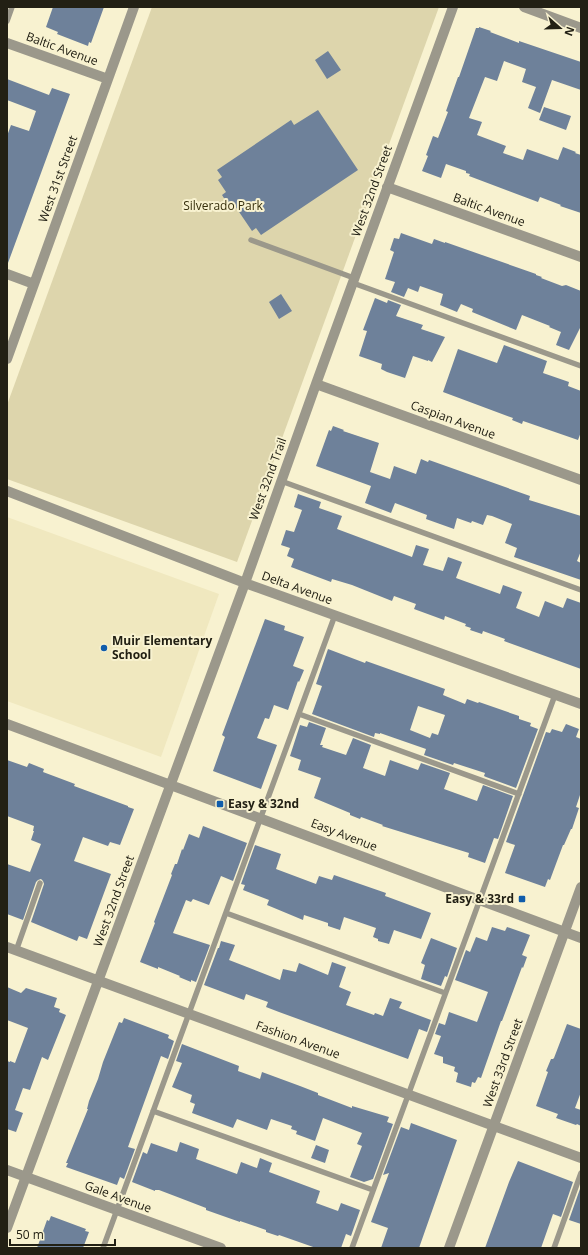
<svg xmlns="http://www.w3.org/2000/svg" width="588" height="1255" font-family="'Open Sans',sans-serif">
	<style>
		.built { fill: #f0e8bf }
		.green { fill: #ddd5ac }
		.building { fill: #6e819a; fill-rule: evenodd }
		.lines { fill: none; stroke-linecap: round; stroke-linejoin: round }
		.service { stroke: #9b988b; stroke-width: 5.5 }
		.minor { stroke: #9b988b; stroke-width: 10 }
		.poi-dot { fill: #105cab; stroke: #f8f2d0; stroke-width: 1.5 }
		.labels { text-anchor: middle; stroke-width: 4; stroke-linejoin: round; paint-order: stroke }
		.street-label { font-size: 12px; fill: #222014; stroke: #f8f2d0 }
		.park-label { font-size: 12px; fill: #362f0c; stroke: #f8f2d0 }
		.poi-label { font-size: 12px; font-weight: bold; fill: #222014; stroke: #f8f2d0; text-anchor: start }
	</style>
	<rect width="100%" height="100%" fill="#f8f2d0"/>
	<!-- built -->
	<path class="built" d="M7 517 219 594 161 757 7 701Z"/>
	<!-- green -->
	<path class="green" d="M152 7H439L237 562 7 479V405Z"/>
	<!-- building -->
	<path class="building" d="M53 7H104L91 43 89 42 88 46 57 34 58 32 46 27Z
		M479 27 491 31 490 32 519 43V41L581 62V90L552 80 540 113 528 108 536 87 522 82 526 69 504 61 497 81 485 77 469 118 482 122 477 135 506 146 503 153 523 160 527 149 558 160 563 147 576 152 575 153 581 155V213L560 206 561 205 540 197 538 202 469 176 470 174 466 173V171L446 164 441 178 422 171 428 156 426 155 433 136 438 138 448 112 446 111 458 77H459L476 28H479Z
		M328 51 341 70 327 79 315 60Z
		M7 79 49 95 52 88 70 94 8 263 7 262V136L11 125 29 131 36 111 7 100Z
		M544 107 571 116 566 130 539 120Z
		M318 110 358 170 261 235 256 228 252 231 233 203 229 206 222 195 226 192 218 180 222 177 217 170 291 120 294 125Z
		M401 233 432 244 434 239 445 243V242L536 274V275L542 277 541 278 562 286 566 285 581 291V326L569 350 556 345 561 332 549 327 550 326 522 315 516 330 472 312 473 309 461 304 457 312 440 305 443 294 420 286 418 292 408 288 404 297 391 292 395 282 385 279 394 252 390 250 394 238 399 239Z
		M281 294 292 311 279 319 269 302Z
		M375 298 387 303 388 300 401 305 396 316 423 325 421 329 445 337 432 362 428 360V361L413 356 405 378 387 372 381 369 382 364 359 356 367 331 363 330Z
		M504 345 547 361 543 373 569 382 568 386 581 391V432L578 440 526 422 523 421 522 424 512 420 513 418 443 392 458 349 497 363Z
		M333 426 344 430 343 431 379 443 370 472 390 479 394 466 416 474 421 459 428 462 429 460 530 496 529 500 581 516V551L577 561 581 563V580L514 557 517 548 505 543 512 524 492 516 487 515 483 525 472 521 471 523 457 518 454 529 426 519 427 515 395 503 391 513 365 503 371 486 316 466 329 430 331 431Z
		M298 494 321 502 319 508 342 516 337 529 412 557 416 545 429 549 423 565 443 571 448 557 462 562 456 578 500 594 503 585 522 592 516 608 539 617 545 601 563 608 567 598 581 603V669L504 641 505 639 483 631 482 634 470 630 471 628 465 626 466 624 445 616 444 620 414 609 416 604 394 596 392 601 352 585 332 579 331 582 291 567 294 559 287 556 290 548 281 545 286 530 294 532 302 510 294 507Z
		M265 619 285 626 284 630 304 637 293 666 304 670 299 682 298 681 288 710 274 705 269 719 265 718 257 738 277 745 261 789 213 771 225 737 222 735Z
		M328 649 365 663 366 661 445 689 443 695 465 704 467 699 478 703 479 702 519 716V719L531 723 530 726 538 729 516 788 486 777 484 776 485 773 454 763 453 765 424 755 426 749 380 733V734L375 733 374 737 312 714 322 686 316 684ZM418 706 445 715 438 735 432 733 430 738 410 730Z
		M309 722 326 728 320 745H323L322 747 346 755 353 738 371 745 363 768 385 776 390 760 418 770 421 763 450 773 444 789 477 801 483 785 513 796 498 839 494 838 485 863 468 857 469 853 382 826 383 825 361 817 360 819 350 815V813L314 798 321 778 298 770 301 760 290 756 300 725 307 727Z
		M566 724 579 729 576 737 581 739V792L576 807 579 808 572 829H571L564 845H563L550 880 548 879 545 887 505 873 515 845 506 842 546 732 550 733 552 729 562 732Z
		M7 760 27 767 29 763 44 769 43 772 75 784 74 786 128 806V807L134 809 120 845 110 842 108 846 83 837 74 861 111 874 87 939 79 936 77 941 31 922 44 884 43 881 41 879 38 880 36 882 23 920 7 914V864L30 872 41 844 31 840 34 831H33L34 826 7 816Z
		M203 826 247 843 233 881 221 876 209 905 193 899 191 902 186 900 173 933 210 945 196 982 191 980V982L179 977 180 976 158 967V969L140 962 155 923 154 922 172 875 171 874 175 864H177L182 849 183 850 189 834 199 838Z
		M255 845 281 854 276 869 316 884 319 876 332 880 334 875 386 893 385 896 388 897 431 913 421 939 394 930 389 944 378 941V939L373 937 376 928 344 917 340 930 328 926V923L304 915 303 920 267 905 269 900 243 890 245 885 241 884Z
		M492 927 505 931 507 927 530 935 522 955 527 957 523 968 522 967 502 1021H501L481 1078 478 1077 475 1083 472 1082 471 1087 456 1082 458 1073 454 1071 455 1067 443 1063V1057L434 1054 441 1036 435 1034 439 1023 445 1025 449 1012 477 1022 488 992 455 980 466 950 470 952 476 937 487 941Z
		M431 938 457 948 447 977 445 976 441 986 421 979 425 965 421 963Z
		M221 941 235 945 229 960 280 980 283 969 296 972 299 963 328 975 332 962 346 967 339 987 351 992 346 1005 374 1015 375 1013 383 1016 390 998 402 1002 399 1008 431 1020 427 1032 419 1029 408 1059 279 1012 266 1007 268 1002 246 994 244 1000 204 985 218 948H219Z
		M7 987 21 993 26 988 57 998 54 1007 60 1009 59 1012 66 1015 48 1060 42 1057 30 1090 23 1088 15 1110 23 1113 16 1132 7 1129V1061L10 1062V1061L15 1063 28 1028 7 1020Z
		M124 1018 169 1035 168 1038 174 1041 168 1059 161 1056 128 1147 135 1149 124 1179 120 1177 117 1185 66 1167 68 1163H66L88 1109H87L89 1101 98 1079 103 1062 119 1022 122 1023Z
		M567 1024 581 1029V1092L575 1108 581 1110V1126L577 1124 576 1125 556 1118 558 1114 536 1106 548 1072 546 1071 551 1059H553L554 1058Z
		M182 1044 239 1066 238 1071 260 1079 262 1072 300 1086 318 1093V1095L352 1108V1106L389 1117 387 1122 393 1124 373 1179 364 1182 350 1177 362 1146 357 1144 362 1133 323 1118 315 1141 296 1134 297 1131 291 1129 292 1126 271 1119 267 1130 237 1119 233 1128 192 1113 195 1104 190 1102 192 1095 172 1087 182 1063 176 1061Z
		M411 1123 457 1140 419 1248H381L388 1228 371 1222 389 1173 383 1175 401 1127 409 1130Z
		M180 1142 199 1149 196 1159 237 1174 241 1162 257 1168 260 1158 272 1163 269 1172 320 1191 316 1203 338 1211 341 1203 360 1210 351 1236 346 1234 341 1248H316L279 1235 278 1236 266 1232V1230L240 1221V1222L206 1210V1208L180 1198 159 1190H155V1191L132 1182 143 1152 147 1154 151 1143 177 1152Z
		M316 1145 329 1150 325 1163 311 1158Z
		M518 1161 573 1182 561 1217 553 1214 541 1248H485L509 1182Z
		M581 1186V1224L569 1220Z
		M51 1216 86 1229 85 1231 89 1232 83 1248H37L47 1220 49 1221Z"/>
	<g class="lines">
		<!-- service -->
		<path class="service" d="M7 21 12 7
			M251 240 354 278
			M353 283 581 366
			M281 481 581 590
			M299 714 519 794
			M226 913 445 993
			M16 951 40 883
			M153 1111 373 1190
			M103 1248 335 615
			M352 1248 555 695
			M554 1248 581 1173"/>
		<!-- minor -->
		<path class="minor" d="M524 7 581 28
			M7 43 108 79
			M387 187 581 257
			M7 274 34 284
			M7 359 134 7
			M316 384 581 480
			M7 491 245 583 581 704
			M7 724 581 938
			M7 947 581 1158
			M7 1170 221 1248
			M7 1228 245 583 316 384 453 7
			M449 1248 581 887"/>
	</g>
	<!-- markers -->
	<g class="poi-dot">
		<circle cx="104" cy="648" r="4"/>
		<rect x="216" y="800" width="8" height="8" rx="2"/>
		<rect x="518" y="895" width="8" height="8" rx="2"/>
	</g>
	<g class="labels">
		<!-- street labels -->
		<g class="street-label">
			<text transform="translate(62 49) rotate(20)" y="4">Baltic Avenue</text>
			<text transform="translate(58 179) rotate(-70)" y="4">West 31st Street</text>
			<text transform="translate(372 191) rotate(-70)" y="4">West 32nd Street</text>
			<text transform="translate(489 210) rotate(20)" y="4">Baltic Avenue</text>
			<text transform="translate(453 420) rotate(20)" y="4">Caspian Avenue</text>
			<text transform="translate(268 479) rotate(-70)" y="4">West 32nd Trail</text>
			<text transform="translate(297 588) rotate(20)" y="4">Delta Avenue</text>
			<text transform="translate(344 835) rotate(21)" y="4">Easy Avenue</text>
			<text transform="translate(114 901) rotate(-70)" y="4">West 32nd Street</text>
			<text transform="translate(298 1040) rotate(20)" y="4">Fashion Avenue</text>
			<text transform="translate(503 1063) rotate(-70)" y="4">West 33rd Street</text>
			<text transform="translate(118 1197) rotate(20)" y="4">Gale Avenue</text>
		</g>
		<!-- park labels -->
		<g class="park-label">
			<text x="223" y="210">Silverado Park</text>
		</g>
		<!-- poi labels -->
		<g class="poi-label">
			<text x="112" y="645">Muir Elementary<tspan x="112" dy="14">School</tspan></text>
			<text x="228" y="808">Easy &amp; 32nd</text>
			<text x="514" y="903" text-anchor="end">Easy &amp; 33rd</text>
		</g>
	</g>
	<!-- border -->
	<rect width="588" height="1255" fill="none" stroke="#222014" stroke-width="16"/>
	<!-- north arrow -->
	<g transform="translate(560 28) rotate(110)" stroke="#f8f2d0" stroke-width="3" paint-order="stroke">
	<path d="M0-3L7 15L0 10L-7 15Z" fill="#222014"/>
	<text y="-6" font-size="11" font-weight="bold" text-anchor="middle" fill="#222014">N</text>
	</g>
	<!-- scale -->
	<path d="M10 1239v6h105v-6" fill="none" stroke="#222014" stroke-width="2"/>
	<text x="16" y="1239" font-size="12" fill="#222014" stroke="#f8f2d0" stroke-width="3" paint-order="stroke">50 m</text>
</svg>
